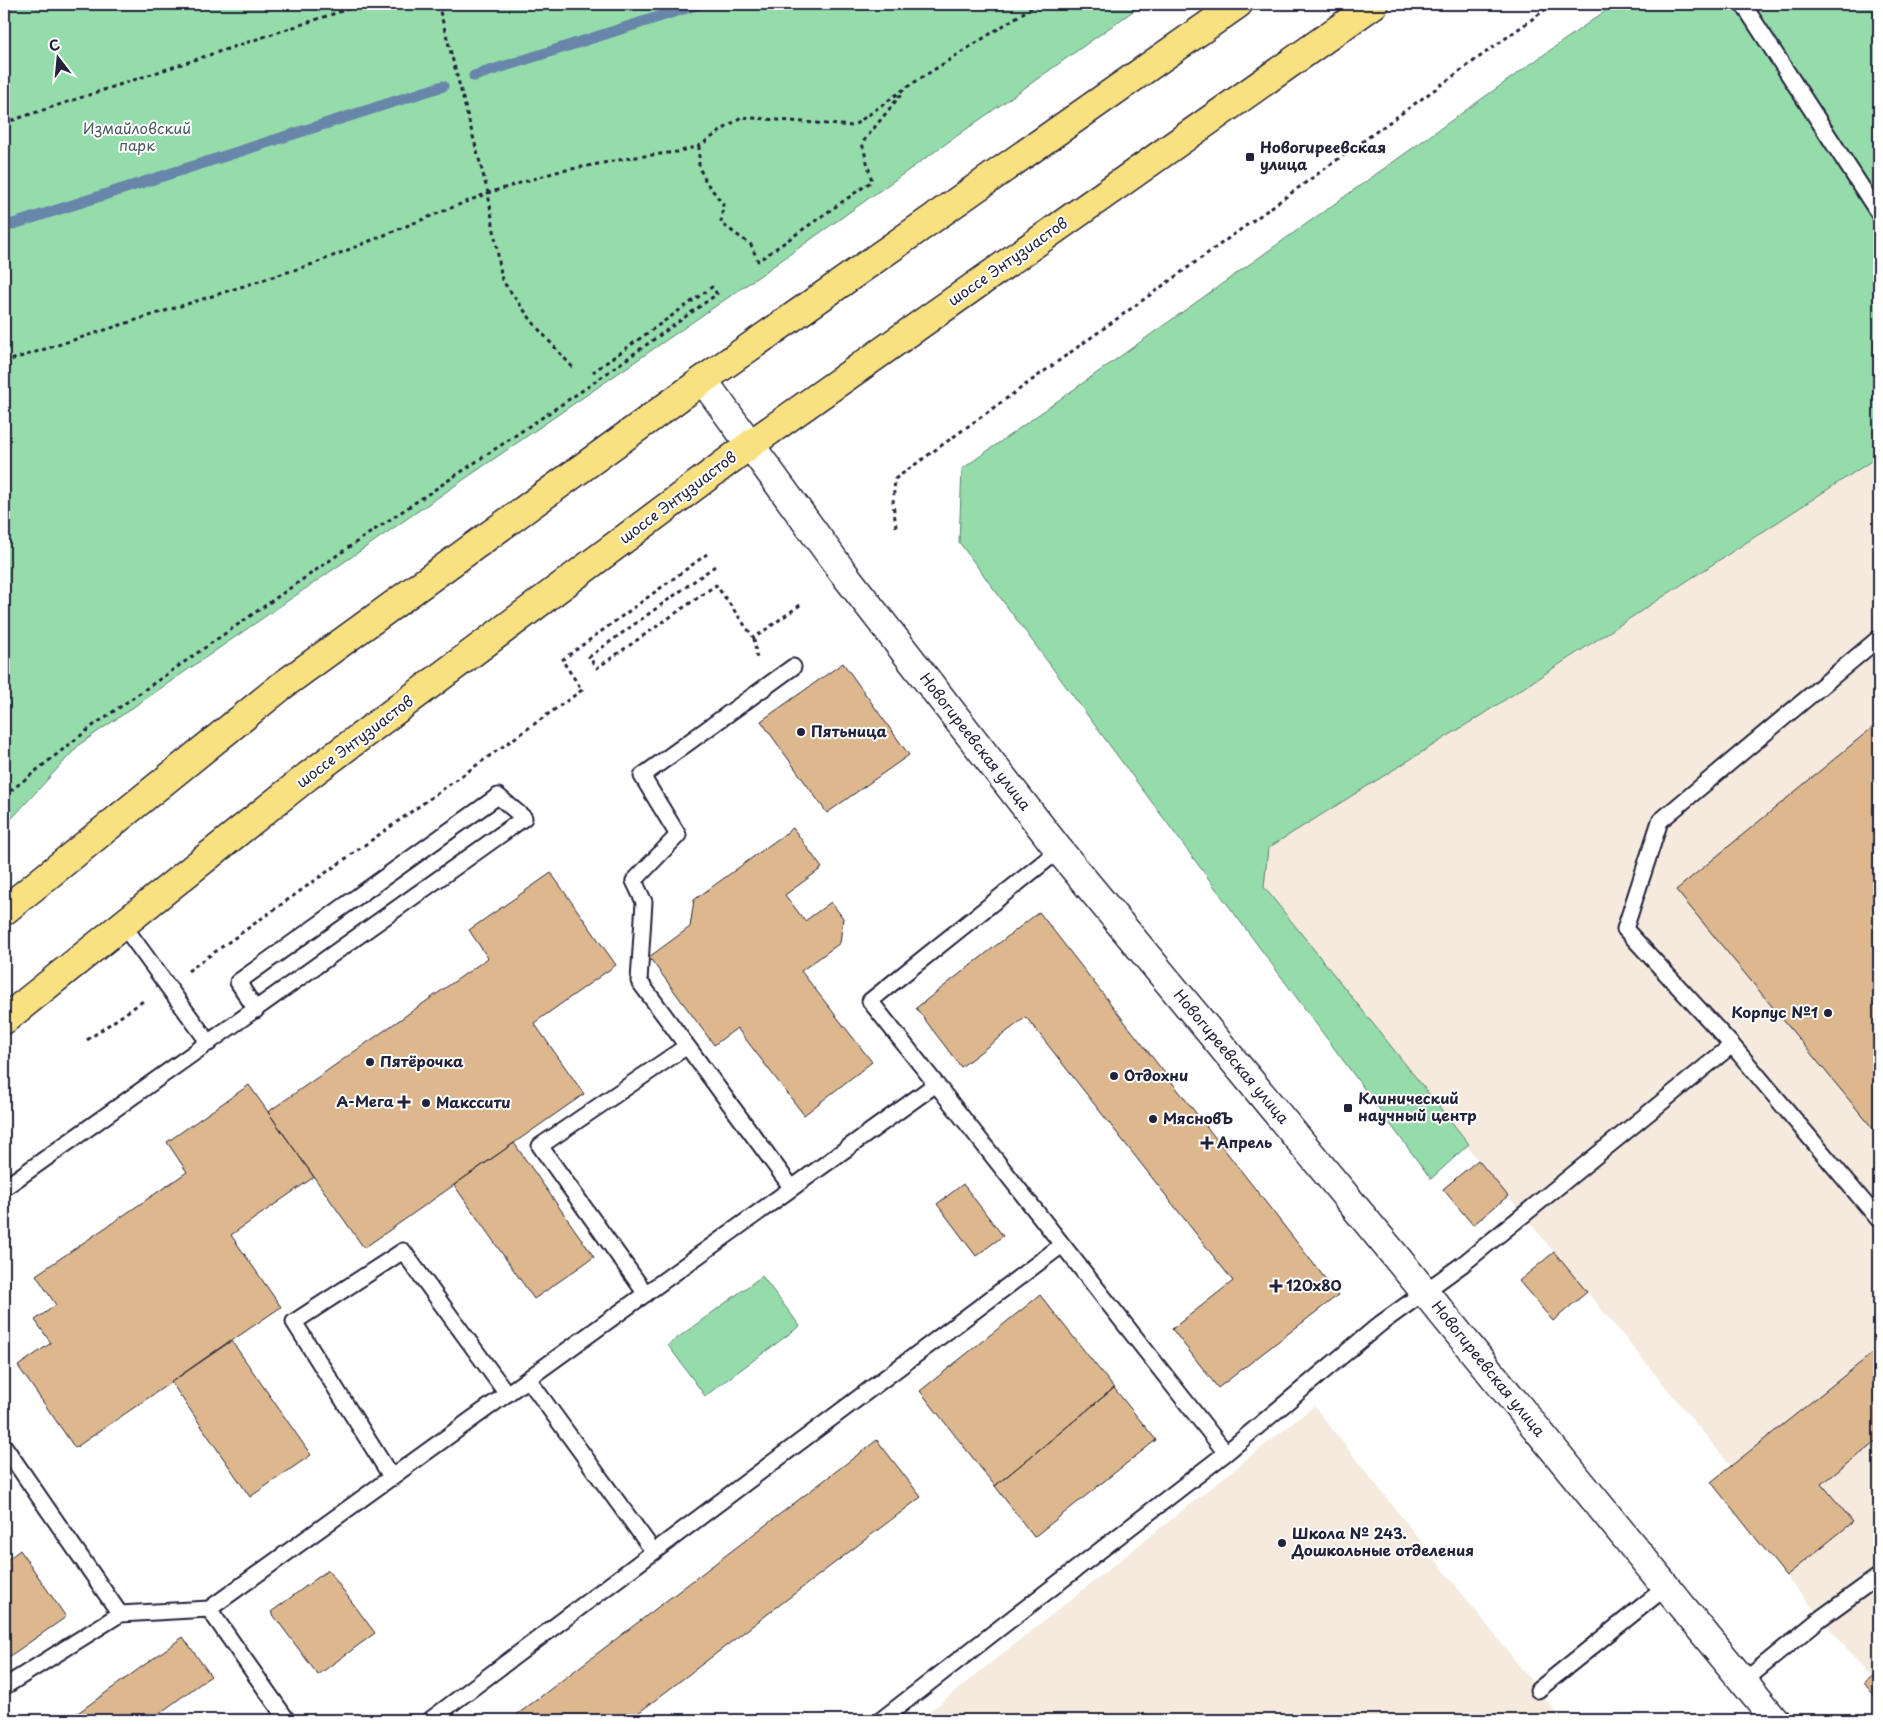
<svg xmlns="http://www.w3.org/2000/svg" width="1883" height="1724" font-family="'Playpen Sans',sans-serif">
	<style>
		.built { fill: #f5eadd }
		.green { fill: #95dcab; stroke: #5c7f73 }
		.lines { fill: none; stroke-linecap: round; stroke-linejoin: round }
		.stream { stroke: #6886aa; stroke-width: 11 }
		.building { fill: #ddb88e; stroke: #22223b }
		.service-casing { stroke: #22223b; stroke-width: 19 }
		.secondary-casing { stroke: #22223b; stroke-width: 31 }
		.primary-casing { stroke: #22223b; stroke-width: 31 }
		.path { stroke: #22223b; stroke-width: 3; stroke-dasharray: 4 4; stroke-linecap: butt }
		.service { stroke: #fff; stroke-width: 15 }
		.secondary { stroke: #fff; stroke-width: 28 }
		.primary { stroke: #f9e181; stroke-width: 28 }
		.poi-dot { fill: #22223b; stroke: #fff; stroke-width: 2 }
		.labels { text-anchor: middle; stroke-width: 4; stroke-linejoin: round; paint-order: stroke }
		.park-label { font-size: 15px; fill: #445a5d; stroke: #fff }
		.poi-label { font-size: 15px; font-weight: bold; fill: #22223b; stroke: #fff; text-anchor: start }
		.street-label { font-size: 15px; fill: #22223b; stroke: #fff }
	</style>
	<rect width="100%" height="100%" fill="#fff"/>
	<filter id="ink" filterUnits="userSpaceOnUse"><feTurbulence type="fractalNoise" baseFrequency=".02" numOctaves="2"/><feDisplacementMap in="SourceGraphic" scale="10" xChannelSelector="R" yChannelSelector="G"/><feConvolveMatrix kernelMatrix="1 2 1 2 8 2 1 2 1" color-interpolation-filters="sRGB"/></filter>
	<g filter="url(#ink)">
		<!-- built -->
		<path class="built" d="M1879 4V1701L1864 1683 1871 1677 1786 1576 1711 1482 1731 1466 1478 1160 999 557Z
			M1314 1406 1562 1720H919Z"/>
		<!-- green -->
		<path class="green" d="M4 4H1143L755 279 80 744 4 827Z
			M1615 4H1879V456L1480 716 1268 848 1264 887 1469 1144 1431 1179 959 542 962 469Z
			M762 1276 800 1326 705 1396 668 1345Z"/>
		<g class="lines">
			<!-- stream -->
			<path class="stream" d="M474 76 699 4
				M4 227 443 86"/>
		</g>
		<!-- building -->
		<path class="building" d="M843 663 909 755 827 813 761 721Z
			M1879 722V1136L1676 890Z
			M793 828 822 868 785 895 805 921 831 902 843 918 840 943 801 971 872 1062 804 1115 737 1028 714 1045 649 957 690 927 694 900Z
			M551 873 616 965 534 1023 584 1094 364 1248 268 1112 488 958 469 930Z
			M1039 912 1338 1295 1218 1388 1172 1329 1233 1281 1026 1017 961 1067 916 1008Z
			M249 1085 314 1177 231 1235 281 1307 75 1448 18 1366 51 1343 35 1320 56 1305 36 1275 187 1172 167 1142Z
			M514 1143 594 1257 534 1299 454 1185Z
			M1478 1160 1508 1196 1473 1225 1443 1189Z
			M963 1184 1003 1236 976 1256 937 1204Z
			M1554 1252 1587 1292 1553 1321 1519 1281Z
			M1040 1295 1114 1388 995 1486 920 1391Z
			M231 1340 311 1455 250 1497 171 1382Z
			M1879 1348V1438L1822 1484 1853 1522 1786 1576 1711 1482Z
			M1114 1388 1156 1440 1034 1537 995 1486Z
			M877 1440 921 1497 629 1720H510Z
			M20 1550 66 1617 4 1660V1555L7 1560Z
			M328 1570 375 1633 318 1675 271 1612Z
			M183 1637 211 1676 150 1720H68Z
			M1879 1671V1701L1864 1683Z"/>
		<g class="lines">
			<!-- service casing -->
			<g class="service-casing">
				<path id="service" d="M1743 4 1879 214
					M1879 638 1660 821 1625 929 1732 1045 1879 1220
					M123 925 209 1043
					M687 1046 639 981 644 902 634 881 678 835 642 776 793 667
					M936 1084 870 1001 1059 850
					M4 1188 524 818 498 796 238 982 256 1010
					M646 1294 540 1146 687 1046 792 1188
					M528 1379 654 1552
					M4 1446 120 1614
					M392 1478 294 1322 403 1251 507 1394
					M1744 1681 1821 1618 1879 1576
					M4 1687 120 1614 209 1609
					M1538 1690 1666 1587
					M287 1720 209 1609 936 1084 1226 1453
					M430 1720 1062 1245
					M881 1720 1226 1453 1380 1324 1463 1264 1732 1045"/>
			</g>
			<!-- secondary casing -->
			<g class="secondary-casing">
				<path id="secondary" d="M703 380 842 571 1059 850 1392 1252 1775 1720"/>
			</g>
			<!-- primary casing -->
			<g class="primary-casing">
				<path id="primary" d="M4 911 283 685 703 380 1238 4
					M4 1020 308 776 751 444 1374 4"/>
			</g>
			<!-- path -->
			<path class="path" d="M438 4 488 193 502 280 535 325 574 369
				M907 87 1037 4
				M4 123 363 4
				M699 146V167L706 182 723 204 721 223 751 245 758 261 872 181 862 143 903 92
				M4 362 313 264 488 193 556 172 629 158 677 152 699 146 741 117 853 126 907 87
				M896 527 893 503 895 479 1553 4
				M715 566 589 657 597 668 716 585 754 638 803 603
				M754 638 757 660
				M4 796 94 725 349 547 589 386 717 294 712 287 593 372
				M188 971 582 690 562 660 707 554
				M87 1040 146 999"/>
			<!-- service -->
			<use href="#service" class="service"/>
			<!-- secondary -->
			<use href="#secondary" class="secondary"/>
			<!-- primary -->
			<use href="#primary" class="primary"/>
		</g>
	</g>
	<!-- markers -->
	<g class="poi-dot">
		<rect x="1245" y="152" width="10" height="10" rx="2.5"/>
		<circle cx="801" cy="732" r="5"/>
		<circle cx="1828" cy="1013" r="5"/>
		<circle cx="370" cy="1062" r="5"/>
		<circle cx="1114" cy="1076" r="5"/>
		<path d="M401.5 1094.5h5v5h5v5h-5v5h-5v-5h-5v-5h5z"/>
		<circle cx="426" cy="1103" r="5"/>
		<rect x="1343" y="1103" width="10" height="10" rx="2.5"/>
		<circle cx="1153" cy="1119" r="5"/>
		<path d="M1204.5 1135.5h5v5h5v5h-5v5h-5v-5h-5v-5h5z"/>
		<path d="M1273.5 1278.5h5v5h5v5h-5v5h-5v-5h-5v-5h5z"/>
		<circle cx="1282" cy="1543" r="5"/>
	</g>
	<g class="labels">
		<!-- park labels -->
		<g class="park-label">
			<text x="137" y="134">Измайловский<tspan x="137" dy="17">парк</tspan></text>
		</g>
		<!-- poi labels -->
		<g class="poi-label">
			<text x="1260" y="153">Новогиреевская<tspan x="1260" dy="17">улица</tspan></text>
			<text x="811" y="737">Пятьница</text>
			<text x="1818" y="1018" text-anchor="end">Корпус №1</text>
			<text x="380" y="1067">Пятёрочка</text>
			<text x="1124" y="1081">Отдохни</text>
			<text x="1358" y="1104">Клинический<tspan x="1358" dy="17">научный центр</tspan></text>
			<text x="394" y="1107" text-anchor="end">А-Мега</text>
			<text x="436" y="1108">Макссити</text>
			<text x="1163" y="1124">МясновЪ</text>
			<text x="1217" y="1148">Апрель</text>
			<text x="1286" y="1291">120x80</text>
			<text x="1292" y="1539">Школа № 243.<tspan x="1292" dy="17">Дошкольные отделения</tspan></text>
		</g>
		<!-- street labels -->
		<g class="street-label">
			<text transform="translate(1008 262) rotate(-35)" y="5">шоссе Энтузиастов</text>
			<text transform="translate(678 498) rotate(-37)" y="5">шоссе Энтузиастов</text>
			<text transform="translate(355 742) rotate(-37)" y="5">шоссе Энтузиастов</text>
			<text transform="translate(975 742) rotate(52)" y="5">Новогиреевская улица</text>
			<text transform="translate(1231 1057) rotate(50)" y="5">Новогиреевская улица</text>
			<text transform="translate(1488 1369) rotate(51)" y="5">Новогиреевская улица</text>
		</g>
	</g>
	<!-- margin -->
	<rect width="1883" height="1724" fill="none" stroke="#fff" stroke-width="20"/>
	<rect x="10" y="10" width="1863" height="1704" fill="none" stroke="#22223b" stroke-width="2" filter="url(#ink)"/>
	<!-- north arrow -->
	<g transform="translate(58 58) rotate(344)" stroke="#ffffff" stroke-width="4" paint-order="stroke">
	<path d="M0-4L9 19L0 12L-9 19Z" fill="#22223b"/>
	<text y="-8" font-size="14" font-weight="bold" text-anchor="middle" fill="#22223b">С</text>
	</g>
</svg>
